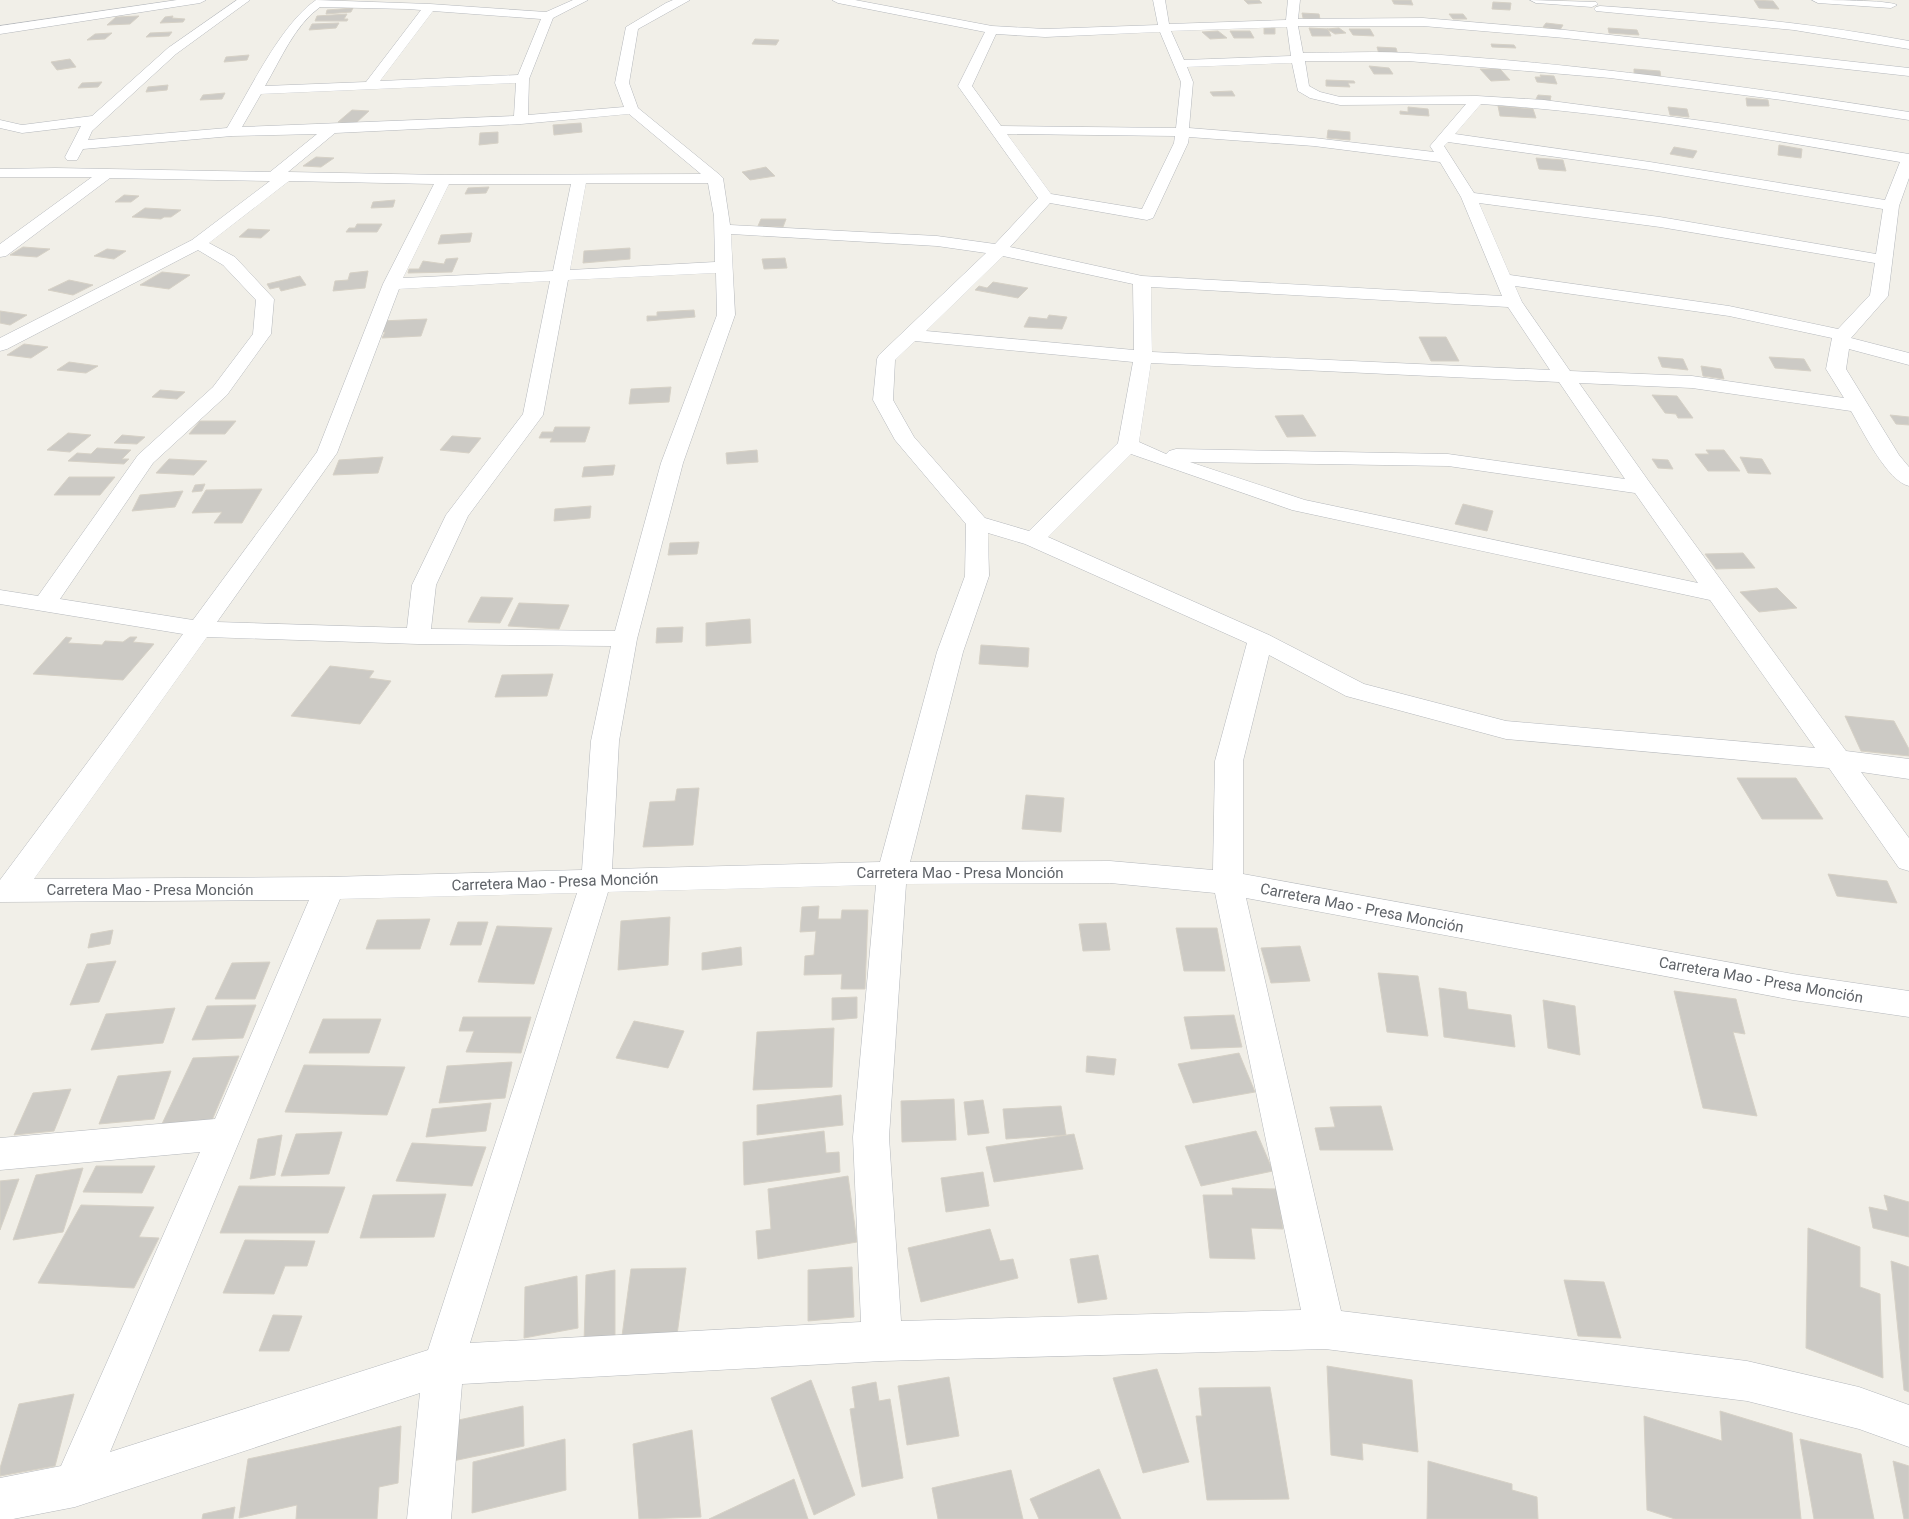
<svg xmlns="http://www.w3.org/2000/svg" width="1909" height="1519" font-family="Roboto,sans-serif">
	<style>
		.building { fill: #cccac5; stroke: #d6d1c6 }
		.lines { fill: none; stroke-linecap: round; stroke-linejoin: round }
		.minor-casing { stroke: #b5b8bc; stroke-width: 1 }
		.minor { fill: #fff; fill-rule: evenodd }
		.labels { text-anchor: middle; stroke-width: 4; stroke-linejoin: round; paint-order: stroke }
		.street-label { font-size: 15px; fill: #5f6368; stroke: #fff }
	</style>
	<rect width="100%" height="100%" fill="#f1efe8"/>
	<!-- building -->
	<path class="building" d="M1244 0H1259L1262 3 1248 4Z
		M1392 0H1411L1413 5 1394 4Z
		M1754 0 1773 1 1779 9 1759 8Z
		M1493 2 1511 3 1510 10 1492 9Z
		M353 8 351 12 326 14 327 10Z
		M1302 13 1319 14 1320 19 1303 18Z
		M347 14 344 19H348L347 21H315L317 16Z
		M1449 14H1463L1467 19H1453Z
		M139 16 130 24 107 25 116 17Z
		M173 16 172 18 185 19 183 22 160 23 165 17Z
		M339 23 336 28 309 30 312 24Z
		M1546 23 1563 25 1560 30 1543 27Z
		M1264 28H1275V34H1264Z
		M1309 28 1328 29 1331 36H1312Z
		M1339 28 1346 33 1335 34 1327 29Z
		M1608 28 1637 30 1639 35 1609 33Z
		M1349 29H1370L1374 36 1353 35Z
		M1218 31 1227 38 1210 39 1202 32Z
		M1230 31H1250L1254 38H1234Z
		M172 32 169 36 146 37 150 33Z
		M112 33 105 39 87 40 95 34Z
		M755 39 779 40 776 45 752 44Z
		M1491 44 1514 45 1516 48 1492 47Z
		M1377 47 1396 48 1398 55 1379 54Z
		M249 55 247 60 224 62 226 57Z
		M70 59 76 67 57 70 51 62Z
		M1369 66 1389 68 1393 74H1374Z
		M1480 69H1500L1510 80 1491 81Z
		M1634 69 1660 71 1661 78 1634 75Z
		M1540 75 1554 76 1557 84 1537 82 1535 77H1541Z
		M1326 80 1354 81 1355 83H1348L1350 87 1326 86Z
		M102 82 98 87 78 88 82 83Z
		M168 85 167 90 146 92 148 87Z
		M1232 91 1235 96H1213L1210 92Z
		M225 93 222 99 200 100 203 95Z
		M1538 95 1551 96 1550 101 1536 99Z
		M1746 98 1768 100 1769 106H1747Z
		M1498 106 1533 109 1536 118 1500 116Z
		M1408 107 1428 109 1429 116 1400 114V111L1408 112Z
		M1668 107 1687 109 1689 117 1670 115Z
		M352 110 369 111 356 123 338 122Z
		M581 123 582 132 554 135 553 125Z
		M1328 130 1350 132V140L1327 138Z
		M498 132V143L479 145 480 133Z
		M1779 145 1802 149 1801 158 1778 155Z
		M1674 147 1697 151 1693 158 1670 154Z
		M316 157 334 158 321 167 303 166Z
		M1536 158 1563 160 1566 171 1539 169Z
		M766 167 775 176 750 180 742 172Z
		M489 187 486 193 465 194 468 188Z
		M124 195 139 196 131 202H115Z
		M395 200 393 207 371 208 373 202Z
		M145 208 181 210 171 217H164L161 219 132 217Z
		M761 219H786L783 227 758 226Z
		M357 224H382L377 232H346L349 228H355Z
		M248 229 270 230 261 238 239 237Z
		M472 233 470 242 438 244 441 235Z
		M23 247 50 249 37 257 10 255Z
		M630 248V259L583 263 584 251Z
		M107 249 126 251 114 259 94 256Z
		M458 258 452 272 408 273 409 269H419L423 261 444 264 446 259Z
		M785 258 787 268 764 269 762 259Z
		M368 271 365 288 333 291 335 281 348 280 350 273Z
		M162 272 190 275 169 289 140 285Z
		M300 276 306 285 281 291 279 287 270 289 267 284Z
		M69 280 93 285 73 295 48 290Z
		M993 282 1028 288 1018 298 975 290 979 286 987 288Z
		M694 310 695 317 647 321V316H657V312Z
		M0 311 27 315 10 325 0 323Z
		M1049 315 1067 317 1062 329 1024 327 1029 317 1047 319Z
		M427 319 421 336 382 338 385 332H377L381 321Z
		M1419 337H1446L1459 361H1431Z
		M24 344 48 347 31 358 7 355Z
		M1658 357 1683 359 1688 370 1662 367Z
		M1769 357 1804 359 1811 371 1775 368Z
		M69 362 98 366 86 373 57 370Z
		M1701 366 1721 369 1724 379 1703 376Z
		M671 387 669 402 629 404 631 389Z
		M160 390 185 392 177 399 152 397Z
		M1652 395 1677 396 1693 418H1678L1676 414 1665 413Z
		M1303 415 1316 436 1287 437 1275 416Z
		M1890 415 1909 417V425L1896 424Z
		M200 421H236L225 434H189Z
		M555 427H590L585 442H550L552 438H539L542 432H553Z
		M68 433 91 435 70 452 47 450Z
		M122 435 145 437 137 444 114 443Z
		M452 436 481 438 469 453 440 450Z
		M97 448 131 450 122 459H129L124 464 68 461 77 453 91 454Z
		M757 450 758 462 727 464 726 453Z
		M1706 450H1724L1740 471H1708L1695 454H1709Z
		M383 457 378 473 333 475 339 460Z
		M1740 457 1762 459 1771 474 1748 473Z
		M169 459 207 461 194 475 156 473Z
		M1652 459 1668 460 1673 469 1658 468Z
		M615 465 613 475 582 477 584 467Z
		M69 477H115L100 495H54Z
		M205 484 202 491 192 492 195 485Z
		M262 489 242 523H214L222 512 192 513 206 490Z
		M183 491 175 507 132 511 140 495Z
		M1463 504 1493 511 1487 531 1455 524Z
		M591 506 590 518 554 521 555 509Z
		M699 542 697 554 668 555 670 543Z
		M1743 553 1755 568 1716 569 1705 554Z
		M1777 588 1797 608 1759 612 1740 592Z
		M481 597 513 598 500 623 468 622Z
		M519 603 569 605 559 629 508 626Z
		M750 619 751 643 706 646V623Z
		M683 627 682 642 656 643 657 628Z
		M66 637 72 638 68 643 102 645 105 641 123 642 130 637H137L133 642 154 644 123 680 33 674Z
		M981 645 1029 648 1028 667 979 664Z
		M330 666 374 671 369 678 391 681 360 724 291 716Z
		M553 674 547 696 495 697 502 675Z
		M1845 716 1894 721 1909 749V756L1861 751Z
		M1737 778H1796L1823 819H1762Z
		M699 788 693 845 643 847 650 802 675 801 677 789Z
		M1026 795 1064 798 1061 832 1022 829Z
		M1828 874 1887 881 1897 903 1837 896Z
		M819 906 818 919H841L842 910H868L865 989H841L842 974 804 975 805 956 814 955 816 931 800 932 802 907Z
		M670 917 668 965 618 970 621 921Z
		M430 919 420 949H366L377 920Z
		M458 922H488L481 945H450Z
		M1106 923 1110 950 1083 951 1079 924Z
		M497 926 552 928 534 984 478 982Z
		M1176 928H1217L1225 971H1184Z
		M113 930 110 944 88 948 91 934Z
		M1300 946 1310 981 1271 983 1261 948Z
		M741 947 742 965 702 970V953Z
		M116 961 99 1002 70 1005 87 964Z
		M270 962 255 999H215L232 963Z
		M1378 973 1418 976 1428 1036 1387 1032Z
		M1439 988 1466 992 1468 1009 1511 1015 1515 1047 1444 1037Z
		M1674 991 1736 999 1745 1034 1733 1032 1757 1116 1703 1108Z
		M857 997V1018L832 1020V998Z
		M1543 1000 1575 1006 1580 1055 1548 1048Z
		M256 1005 243 1038 192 1040 207 1006Z
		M175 1008 163 1043 91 1050 106 1014Z
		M1234 1015 1242 1047 1191 1049 1184 1017Z
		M463 1017H531L521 1053 466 1052 474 1031H459Z
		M323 1019H381L369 1053H309Z
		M634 1021 684 1031 668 1068 616 1058Z
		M834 1028 832 1087 753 1090 757 1032Z
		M1239 1053 1255 1092 1193 1103 1178 1064Z
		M239 1056 210 1125 161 1126 193 1058Z
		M1087 1056 1116 1059 1114 1075 1086 1072Z
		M512 1062 505 1098 439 1103 447 1066Z
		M304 1065 405 1067 387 1115 285 1112Z
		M171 1071 154 1119 99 1124 118 1076Z
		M71 1089 54 1131 14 1135 33 1093Z
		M841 1095 843 1125 757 1135V1105Z
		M954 1099 956 1140 902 1142 901 1101Z
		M983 1100 989 1133 968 1135 964 1102Z
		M491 1103 486 1131 426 1137 432 1109Z
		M1061 1106 1066 1135 1006 1139 1003 1109Z
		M1381 1106 1393 1150H1320L1315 1128 1335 1127 1330 1107Z
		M824 1131 826 1153 839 1152 840 1172 744 1185 743 1142Z
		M1256 1131 1273 1171 1201 1186 1185 1146Z
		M342 1132 329 1174 281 1176 296 1134Z
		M1074 1134 1083 1169 994 1182 986 1147Z
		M282 1135 275 1175 250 1179 258 1139Z
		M412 1143 486 1147 472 1186 396 1181Z
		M96 1166H155L142 1193 83 1192Z
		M83 1168 63 1232 13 1240 36 1175Z
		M983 1172 989 1206 946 1212 941 1178Z
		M848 1176 857 1242 758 1259 756 1231 771 1229 768 1189Z
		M19 1179 0 1230V1181Z
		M239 1186 345 1187 328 1233H220Z
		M1232 1188 1277 1189 1283 1229 1251 1228 1255 1259 1210 1258 1203 1195H1233Z
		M446 1194 434 1237 360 1238 373 1195Z
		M1884 1195 1909 1202V1237L1873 1228 1869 1207 1888 1211Z
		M81 1205 154 1207 139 1237 159 1238 134 1288 38 1283Z
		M1808 1228 1860 1247V1287L1880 1294 1883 1378 1806 1348Z
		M990 1229 1000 1261 1013 1259 1018 1278 921 1302 908 1248Z
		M245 1240 315 1241 307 1266H285L274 1294 223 1293Z
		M1098 1255 1107 1299 1078 1303 1070 1259Z
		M1891 1261 1909 1267V1392L1904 1390Z
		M852 1267 854 1317 808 1321V1270Z
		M686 1268 677 1335 622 1336 631 1269Z
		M615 1270V1337L584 1343 586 1275Z
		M577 1276 578 1328 524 1338 525 1287Z
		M1564 1280 1604 1282 1621 1338 1578 1336Z
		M273 1315 302 1316 289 1351H259Z
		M1327 1366 1412 1380 1418 1452 1362 1443 1363 1460 1331 1455Z
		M1157 1369 1189 1462 1143 1473 1113 1378Z
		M949 1377 959 1436 907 1445 898 1386Z
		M811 1380 855 1495 814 1515 771 1398Z
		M876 1382 879 1401 890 1399 903 1478 862 1487 850 1409 855 1408 852 1387Z
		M1270 1387 1289 1499 1207 1500 1196 1416H1202L1199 1388Z
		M74 1394 55 1466 0 1476V1468L19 1404Z
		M523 1406 524 1446 453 1461 454 1421Z
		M1720 1411 1792 1433 1801 1519H1675L1647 1510 1644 1416 1722 1441Z
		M401 1426 398 1483 379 1487 377 1519H296L297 1505 239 1518 248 1459Z
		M692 1430 701 1517 639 1519 633 1444Z
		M565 1439 566 1490 472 1513 473 1462Z
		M1800 1439 1861 1454 1874 1519H1814Z
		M1428 1461 1512 1484V1490L1537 1497 1538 1519H1427Z
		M1893 1461 1909 1466V1519H1904Z
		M1099 1469 1121 1519H1039L1030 1499Z
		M1011 1470 1023 1519H938L932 1488Z
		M794 1479 808 1519H709Z
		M235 1507 233 1519H202L203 1514Z"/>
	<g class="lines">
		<!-- minor casing -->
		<g class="minor-casing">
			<path id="minor" d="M177 0H206L200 3 0 34V26Z
				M237 0H250L176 54 92 131 88 140 227 128C250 90 280 25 316 0L430 4 546 12 573 0H588L553 18 529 79 528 115 624 107 615 83 626 27 666 3 673 0H690L638 29 629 83 638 108 720 175 723 178 730 225 937 236 995 244 1038 198 958 86 985 32 838 3 832 0H855L992 26 1045 29 1158 25 1153 0H1165L1169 24 1286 20 1288 0H1300L1298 19 1423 18 1565 30 1909 68V76L1565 38 1423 26H1298L1303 53C1338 53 1374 51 1409 53 1577 63 1743 86 1909 112V120L1782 100 1610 78 1408 61H1305L1309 86 1320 92 1340 97 1477 96 1544 100 1718 123 1909 154V178L1899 206 1888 296 1851 338 1909 353V365L1849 349 1846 369 1899 455 1909 467V486C1887 481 1863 431 1851 411L1692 388 1579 383 1650 483 1846 751 1909 759V779L1861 772 1909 838V871L1899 868 1829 768 1506 739 1346 696 1269 655 1243 761V874L1793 974 1909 991V1017L1793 1000 1246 898 1341 1311 1747 1361 1859 1387 1909 1405V1447L1859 1429 1747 1401 1325 1349 882 1361 462 1384 451 1519H407L420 1393 75 1507 13 1519H0V1478L61 1466 200 1152 0 1170V1138L215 1119 309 900 0 902V880L183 634 0 604V590L38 596 138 455 213 387 253 334 256 300 223 265 198 250 7 349 0 351V338L192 240 270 181 110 178 6 256 0 257V244L92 177H0V169L55 168 270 172 317 134 232 136 83 149 77 160H67L65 157 81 126 22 133 0 128V120L22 125 92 116 168 48ZM320 7 408 9 421 10 366 82 265 86C281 59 294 26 320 7ZM433 11 541 19 518 75 380 81ZM1287 27 1291 56 1184 60 1171 31ZM1160 32 1181 82 1176 128 1001 126 972 86 996 34 1045 37ZM1292 63 1298 91 1310 98 1340 105 1466 104 1430 146 1434 152 1314 138 1189 128 1193 82 1187 67ZM516 83 514 116 242 127 261 94ZM1481 104C1622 113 1761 138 1900 162L1885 200 1650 162 1455 134ZM629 114 701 174 444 175 288 172 335 133 521 124ZM1007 134 1175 136 1174 143 1142 209 1051 194ZM1189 137 1314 146 1440 162 1461 197 1502 296 1142 276 1010 247 1050 203 1147 220 1153 218 1188 143ZM1448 142 1650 170 1883 209 1876 254 1660 217 1474 193 1444 146ZM289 181 434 184 383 284 317 452 193 620 60 599 153 463 227 395 268 338 271 334 274 299 235 257 209 243ZM586 183H708L714 216 715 262 570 270ZM449 184H571L553 271 403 278ZM1479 203 1660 227 1875 263 1870 295 1838 329 1729 306 1510 275ZM731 234 937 246 986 253 879 355 877 359 873 400 895 440 966 524 965 576 937 652 880 862 612 869 619 741 637 639 683 463 735 315ZM1003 256 1133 284 1134 350 926 331ZM716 273 717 315 661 463 615 631 431 629 436 585 468 516 543 415 568 280ZM550 281 523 414 446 515 412 585 407 628 217 622 337 453 399 289ZM1515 286 1729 316 1832 338 1826 369 1844 398 1692 376 1570 371 1522 302ZM1151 287 1508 307 1550 370 1152 352ZM915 341 1133 362 1118 443 1029 531 985 518 914 437 893 400 895 360ZM1151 363 1559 382 1625 479 1448 454 1176 449 1169 451 1166 454 1139 442ZM1131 454 1292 510 1710 600 1815 748 1506 721 1364 684 1269 635 1048 537ZM1190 462 1448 466 1635 493 1698 583 1305 500ZM988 533 1025 544 1247 643 1215 761 1213 870 1110 861 910 862 963 652 989 576ZM207 637 418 644 611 646 591 741 582 870 329 877 34 879ZM1110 883 1215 893 1301 1310 901 1321 889 1137 906 884ZM876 885 853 1137 861 1322 470 1343 608 892ZM577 893 428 1350 110 1452 340 899Z
				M1530 0 1596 2 1598 4 1592 7 1536 3Z
				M1812 0C1827 0 1888 0 1897 5L1891 8 1818 3Z
				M1600 6C1704 13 1807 22 1909 41V49L1794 30 1596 11 1594 9 1596 7Z"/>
		</g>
		<!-- minor -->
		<use href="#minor" class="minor"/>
	</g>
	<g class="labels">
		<!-- street labels -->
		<g class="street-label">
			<text x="960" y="878">Carretera Mao - Presa Monción</text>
			<text transform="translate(555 882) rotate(-2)" y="5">Carretera Mao - Presa Monción</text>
			<text x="150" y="895">Carretera Mao - Presa Monción</text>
			<text transform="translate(1362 908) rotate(11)" y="5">Carretera Mao - Presa Monción</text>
			<text transform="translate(1761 980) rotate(10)" y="5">Carretera Mao - Presa Monción</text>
		</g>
	</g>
</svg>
